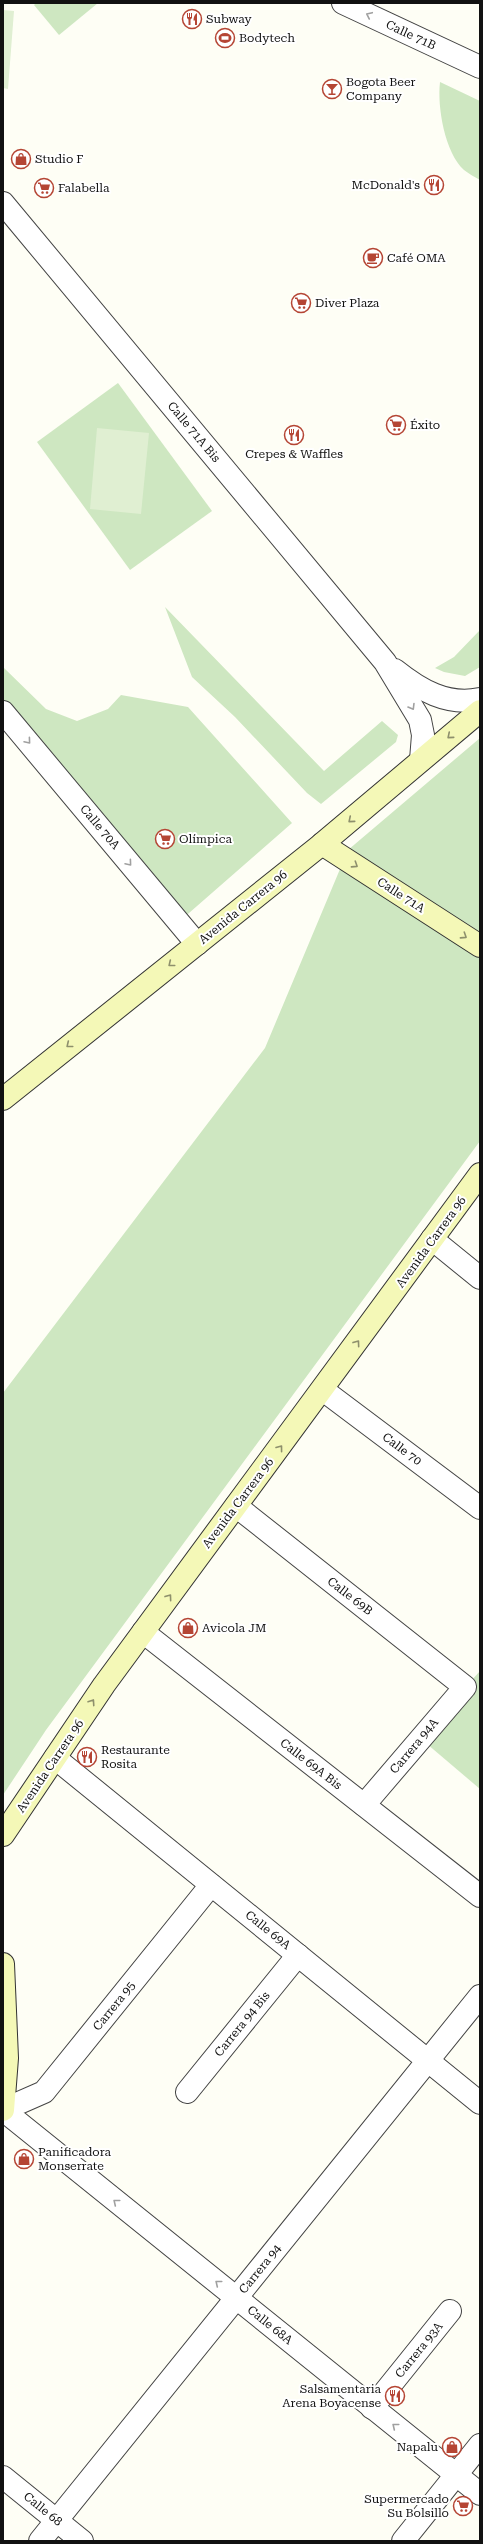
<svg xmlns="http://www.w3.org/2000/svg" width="483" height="2544" font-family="'Roboto Serif',serif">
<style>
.green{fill:#cee7c1}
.pitch{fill:#e0efd2}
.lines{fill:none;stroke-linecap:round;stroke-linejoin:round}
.minor-casing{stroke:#444;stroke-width:24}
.tertiary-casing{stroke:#444;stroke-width:24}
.secondary-casing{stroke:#333;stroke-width:24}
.minor{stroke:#fff;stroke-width:22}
.tertiary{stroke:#fff;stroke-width:22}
.secondary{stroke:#f4f8b7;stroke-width:22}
.oneway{stroke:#a0a0a0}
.oneway2{stroke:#8e906c}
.labels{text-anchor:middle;stroke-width:4;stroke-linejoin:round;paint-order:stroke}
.poi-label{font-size:12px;fill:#111;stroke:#fff;text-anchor:start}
.street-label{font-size:12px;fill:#111;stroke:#fff}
</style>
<rect width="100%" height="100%" fill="#fefef5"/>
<!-- green -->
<g class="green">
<path d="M36,3H98L59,35L34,5Z"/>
<path d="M440,82L480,101V180C475,177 469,174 464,170C445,153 437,107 440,82Z"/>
<path d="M118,383L212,511L130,570L37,442Z"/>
<path d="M165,607L324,771L382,721L398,735L396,742L321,804L307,793L235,717L192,677Z"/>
<path d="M480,630V667L465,676L444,672L435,668L454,657Z"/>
<path d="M3,667L46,709L77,721L108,709L121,695L188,707L292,823L181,920L3,701Z"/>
<path d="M480,738V1141L46,1730L3,1795V1393L265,1048L348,850Z"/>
<path d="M480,1671V1789L420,1738Z"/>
</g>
<!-- pitch -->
<g class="pitch">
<path d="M3,10L14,11L8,89L3,88Z"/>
<path d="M97,428L149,433L141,514L90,509Z"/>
</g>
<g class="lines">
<defs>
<g id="minor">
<path d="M343,3L480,67"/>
<path d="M3,203L385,662L420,720L423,735L421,760"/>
<path d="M395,670C420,690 447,706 480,699"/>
<path d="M3,712L197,944"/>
<path d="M323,1390L480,1508"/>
<path d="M236,1506L465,1687L364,1805"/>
<path d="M143,1632L480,1896"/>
<path d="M55,1758L480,2103"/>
<path d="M211,1885L44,2092L3,2110L480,2494"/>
<path d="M187,2092L298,1955"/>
<path d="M372,2408L450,2311"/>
<path d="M3,2477L82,2541"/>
<path d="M40,2541L480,1996"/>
<path d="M403,2541L480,2445"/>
</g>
<path id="tertiary" d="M432,1239L480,1278"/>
<g id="secondary">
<path d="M322,844L480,946"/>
<path d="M3,1099L322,844L480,711"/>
<path d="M3,1835L104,1685L480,1174"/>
<path d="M3,1964L7,2058L3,2110"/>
</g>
</defs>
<!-- minor casing -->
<use href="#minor" class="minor-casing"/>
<!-- tertiary casing -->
<use href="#tertiary" class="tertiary-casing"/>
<!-- secondary casing -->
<use href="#secondary" class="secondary-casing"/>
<!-- minor -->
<use href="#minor" class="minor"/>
<!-- tertiary -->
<use href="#tertiary" class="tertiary"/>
<!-- secondary -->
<use href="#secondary" class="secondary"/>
</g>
<!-- one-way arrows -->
<defs><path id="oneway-chevron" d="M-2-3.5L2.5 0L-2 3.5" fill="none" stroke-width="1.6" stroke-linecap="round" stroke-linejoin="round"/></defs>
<g class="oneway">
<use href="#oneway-chevron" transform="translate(369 15) rotate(-155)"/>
<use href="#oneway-chevron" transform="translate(412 707) rotate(59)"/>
<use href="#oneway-chevron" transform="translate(28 741) rotate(50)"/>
<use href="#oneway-chevron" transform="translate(129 863) rotate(50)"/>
<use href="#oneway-chevron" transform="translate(116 2202) rotate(-141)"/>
<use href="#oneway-chevron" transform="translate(218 2283) rotate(-141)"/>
<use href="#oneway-chevron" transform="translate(395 2426) rotate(-141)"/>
</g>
<g class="oneway2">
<use href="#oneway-chevron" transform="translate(450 736) rotate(140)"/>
<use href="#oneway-chevron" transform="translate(351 820) rotate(140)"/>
<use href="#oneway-chevron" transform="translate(355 865) rotate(33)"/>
<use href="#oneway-chevron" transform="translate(464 936) rotate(33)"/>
<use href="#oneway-chevron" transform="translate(171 964) rotate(141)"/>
<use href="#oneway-chevron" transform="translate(69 1045) rotate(141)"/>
<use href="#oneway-chevron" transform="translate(357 1343) rotate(-54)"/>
<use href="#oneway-chevron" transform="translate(280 1448) rotate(-53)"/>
<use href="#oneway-chevron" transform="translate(169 1597) rotate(-54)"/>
<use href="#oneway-chevron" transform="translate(92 1702) rotate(-56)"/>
</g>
<!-- icons -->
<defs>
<symbol id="restaurant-ring" viewBox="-11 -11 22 22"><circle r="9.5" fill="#fff" stroke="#b54534" stroke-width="1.5"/><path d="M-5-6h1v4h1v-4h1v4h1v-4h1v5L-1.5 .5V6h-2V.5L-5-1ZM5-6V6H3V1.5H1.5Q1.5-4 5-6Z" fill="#b54534"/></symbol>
<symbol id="stadium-ring" viewBox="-11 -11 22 22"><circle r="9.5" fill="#fff" stroke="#b54534" stroke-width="1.5"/><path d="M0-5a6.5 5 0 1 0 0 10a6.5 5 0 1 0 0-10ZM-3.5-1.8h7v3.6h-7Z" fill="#b54534"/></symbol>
<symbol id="bar-ring" viewBox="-11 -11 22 22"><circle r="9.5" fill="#fff" stroke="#b54534" stroke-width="1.5"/><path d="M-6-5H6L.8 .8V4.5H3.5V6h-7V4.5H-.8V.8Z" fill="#b54534"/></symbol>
<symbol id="shop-ring" viewBox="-11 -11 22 22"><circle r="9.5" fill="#fff" stroke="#b54534" stroke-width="1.5"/><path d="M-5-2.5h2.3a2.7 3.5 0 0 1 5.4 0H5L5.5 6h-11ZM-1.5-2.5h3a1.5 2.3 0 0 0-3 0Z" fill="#b54534"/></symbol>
<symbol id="supermarket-ring" viewBox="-11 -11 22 22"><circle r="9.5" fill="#fff" stroke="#b54534" stroke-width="1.5"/><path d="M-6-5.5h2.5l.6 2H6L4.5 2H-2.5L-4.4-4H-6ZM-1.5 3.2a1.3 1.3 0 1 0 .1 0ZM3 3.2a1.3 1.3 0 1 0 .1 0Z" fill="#b54534"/></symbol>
<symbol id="cafe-ring" viewBox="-11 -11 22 22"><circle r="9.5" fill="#fff" stroke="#b54534" stroke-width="1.5"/><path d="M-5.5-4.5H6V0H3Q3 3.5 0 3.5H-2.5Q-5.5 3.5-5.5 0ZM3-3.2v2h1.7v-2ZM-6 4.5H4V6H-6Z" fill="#b54534"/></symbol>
</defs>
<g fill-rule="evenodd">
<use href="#restaurant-ring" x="181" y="8" width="22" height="22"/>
<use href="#stadium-ring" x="214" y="27" width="22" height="22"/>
<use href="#bar-ring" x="321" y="78" width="22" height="22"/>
<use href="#shop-ring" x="10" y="148" width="22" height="22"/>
<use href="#restaurant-ring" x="423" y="174" width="22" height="22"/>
<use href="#supermarket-ring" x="33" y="177" width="22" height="22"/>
<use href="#cafe-ring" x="362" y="247" width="22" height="22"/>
<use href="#supermarket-ring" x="290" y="292" width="22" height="22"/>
<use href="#supermarket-ring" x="385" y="414" width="22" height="22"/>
<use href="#restaurant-ring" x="283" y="424" width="22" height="22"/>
<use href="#supermarket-ring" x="154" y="828" width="22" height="22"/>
<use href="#shop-ring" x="177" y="1617" width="22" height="22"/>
<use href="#restaurant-ring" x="76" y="1746" width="22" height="22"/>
<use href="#shop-ring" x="13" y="2148" width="22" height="22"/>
<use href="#restaurant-ring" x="384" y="2385" width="22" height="22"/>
<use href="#shop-ring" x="441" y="2436" width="22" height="22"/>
<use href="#supermarket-ring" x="452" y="2495" width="22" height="22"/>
</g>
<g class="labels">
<!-- poi labels -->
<g class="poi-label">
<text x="206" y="23">Subway</text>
<text x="239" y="42">Bodytech</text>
<text x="346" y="86">Bogota Beer<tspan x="346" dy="14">Company</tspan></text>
<text x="35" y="163">Studio F</text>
<text x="420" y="189" text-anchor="end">McDonald's</text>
<text x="58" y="192">Falabella</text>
<text x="387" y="262">Café OMA</text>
<text x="315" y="307">Diver Plaza</text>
<text x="410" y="429">Éxito</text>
<text x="294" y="458" text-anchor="middle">Crepes &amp; Waffles</text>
<text x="179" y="843">Olímpica</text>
<text x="202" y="1632">Avicola JM</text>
<text x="101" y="1754">Restaurante<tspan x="101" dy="14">Rosita</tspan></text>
<text x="38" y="2156">Panificadora<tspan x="38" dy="14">Monserrate</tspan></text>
<text x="381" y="2393" text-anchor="end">Salsamentaria<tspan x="381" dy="14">Arena Boyacense</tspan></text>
<text x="438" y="2451" text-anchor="end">Napalu</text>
<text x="449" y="2503" text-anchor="end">Supermercado<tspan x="449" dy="14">Su Bolsillo</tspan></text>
</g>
<!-- street labels -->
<g class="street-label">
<text transform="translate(411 35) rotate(25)" y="4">Calle 71B</text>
<text transform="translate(194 432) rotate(50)" y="4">Calle 71A Bis</text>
<text transform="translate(100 827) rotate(50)" y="4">Calle 70A</text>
<text transform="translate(401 895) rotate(33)" y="4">Calle 71A</text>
<text transform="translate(243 907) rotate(-39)" y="4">Avenida Carrera 96</text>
<text transform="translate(431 1242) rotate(-54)" y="4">Avenida Carrera 96</text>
<text transform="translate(402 1449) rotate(37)" y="4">Calle 70</text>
<text transform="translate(238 1503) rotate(-53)" y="4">Avenida Carrera 96</text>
<text transform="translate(350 1596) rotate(38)" y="4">Calle 69B</text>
<text transform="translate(414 1746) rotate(-50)" y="4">Carrera 94A</text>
<text transform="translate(311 1764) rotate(38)" y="4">Calle 69A Bis</text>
<text transform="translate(50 1766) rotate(-56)" y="4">Avenida Carrera 96</text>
<text transform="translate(268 1930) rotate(39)" y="4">Calle 69A</text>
<text transform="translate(114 2006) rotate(-51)" y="4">Carrera 95</text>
<text transform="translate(242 2024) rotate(-51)" y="4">Carrera 94 Bis</text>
<text transform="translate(260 2269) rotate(-51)" y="4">Carrera 94</text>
<text transform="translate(270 2325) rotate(39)" y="4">Calle 68A</text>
<text transform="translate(419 2350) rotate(-51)" y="4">Carrera 93A</text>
<text transform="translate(43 2509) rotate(39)" y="4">Calle 68</text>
</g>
</g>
<!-- border -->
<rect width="483" height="2544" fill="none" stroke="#111111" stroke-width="8"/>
</svg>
